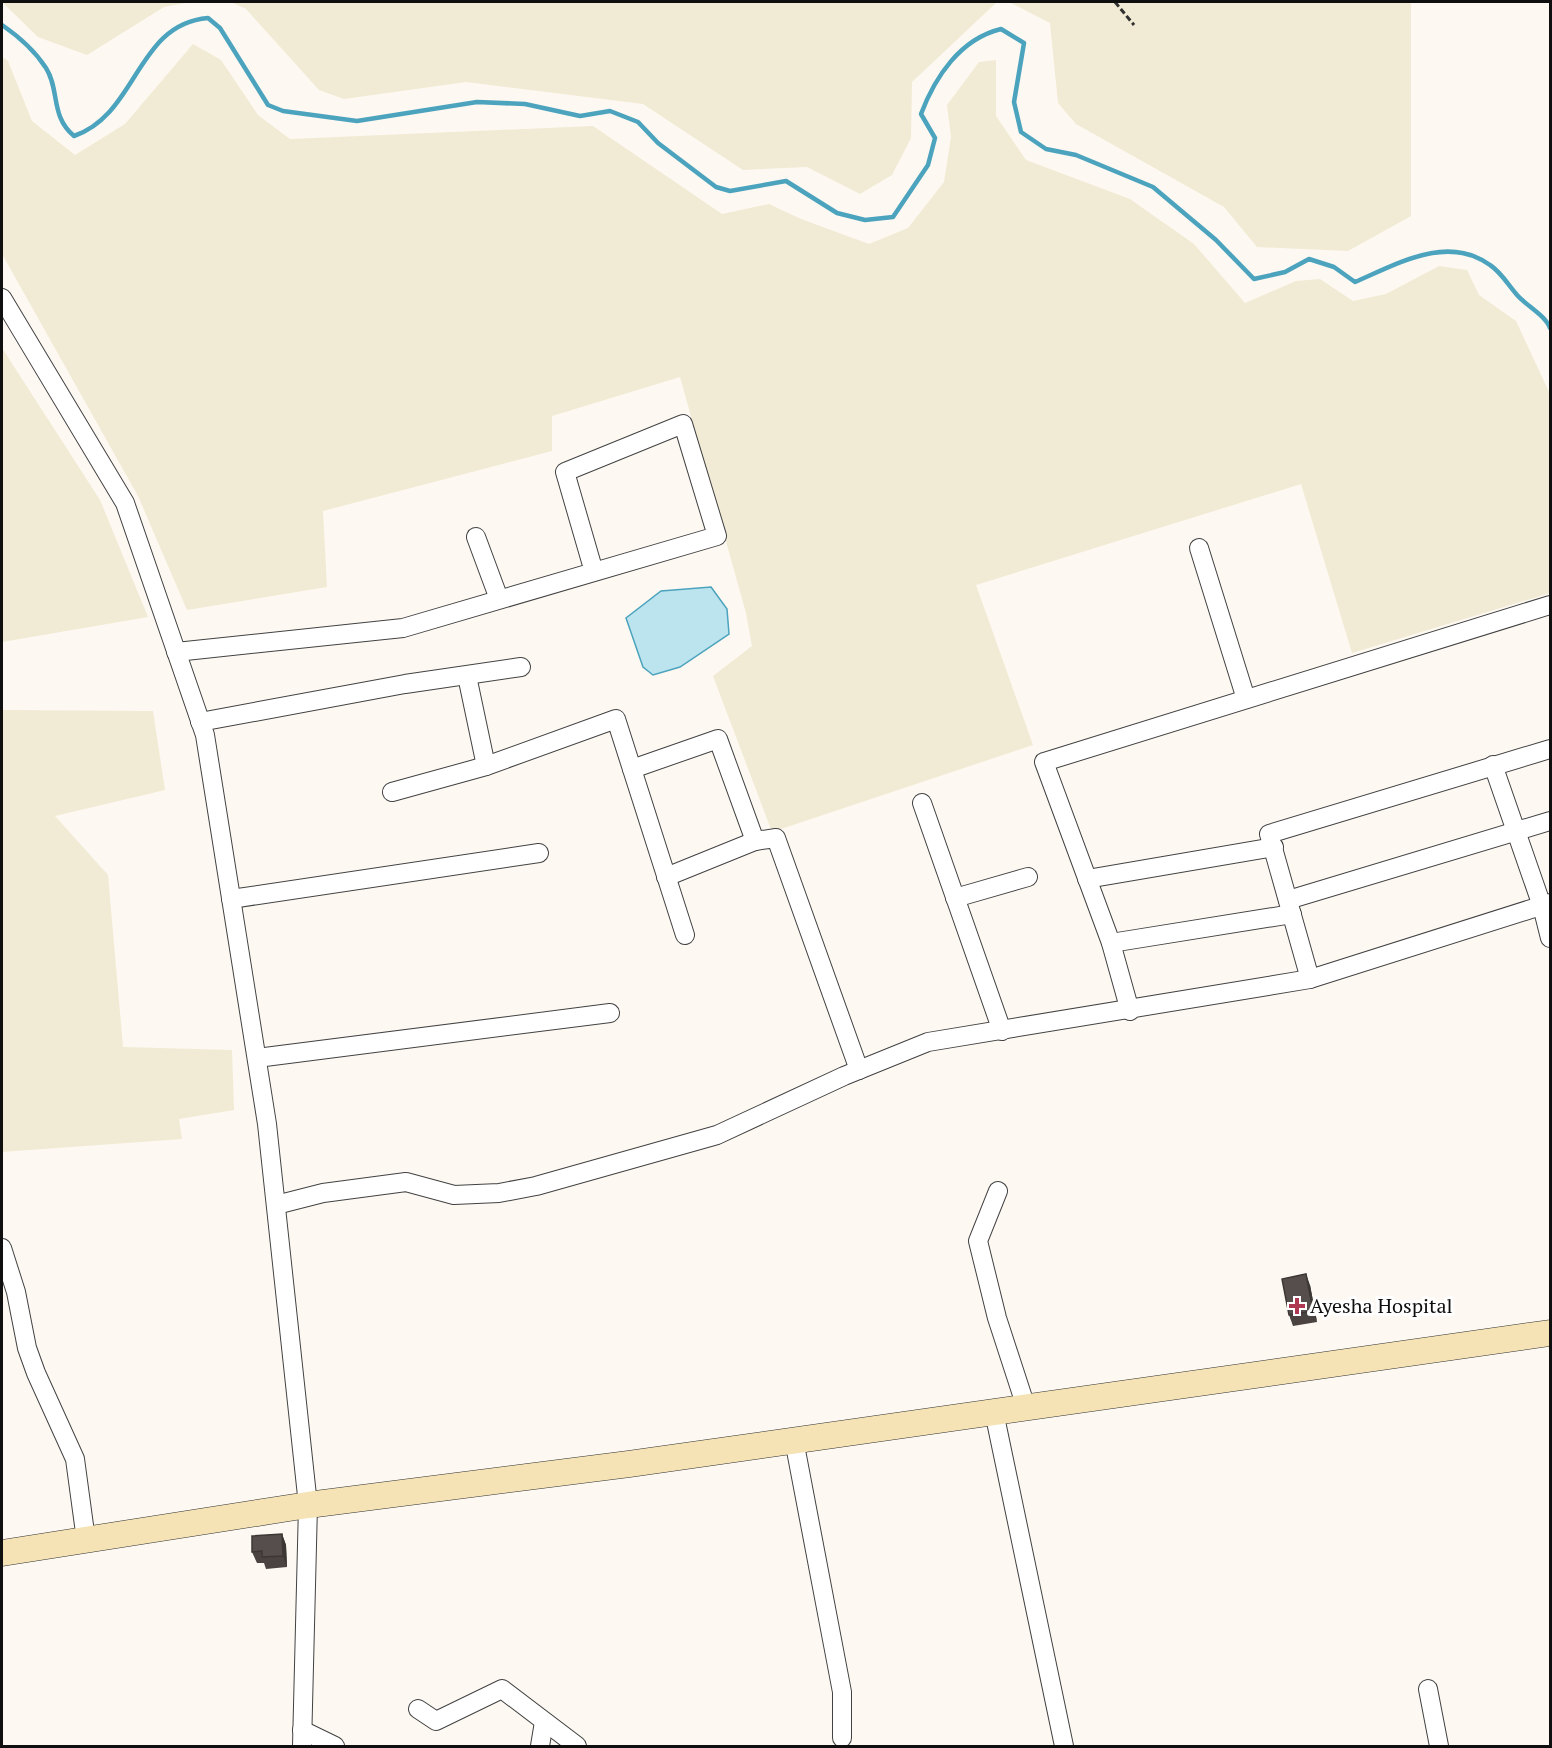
<svg xmlns="http://www.w3.org/2000/svg" width="1552" height="1748" font-family="'PT Serif',serif">
<style>
.farmland{fill:#f1ead4}
.water{fill:#bce4ef;stroke:#4ca3bd;stroke-width:1.5}
.lines{fill:none;stroke-linecap:round;stroke-linejoin:round}
.stream{stroke:#4ca3bd;stroke-width:4.5}
.minor-casing{stroke:#424242;stroke-width:20}
.secondary-casing{stroke:#313131;stroke-width:27}
.path{stroke:#313131;stroke-width:3;stroke-dasharray:6 3;stroke-linecap:butt}
.minor{stroke:#fff;stroke-width:18}
.secondary{stroke:#f5e3b5;stroke-width:26}
.wall{fill:#4a4341}
.shaded-wall{fill:#3c3735}
.building{fill:#564e4c;stroke:#3c3735;stroke-width:1.5}
.poi-dot{fill:#ae3751;stroke:#fff;stroke-width:2}
.labels{text-anchor:middle;stroke-width:6;stroke-linejoin:round;paint-order:stroke}
.poi-label{font-size:20px;fill:#0f0f0f;stroke:#fff;text-anchor:start}
</style>
<rect width="100%" height="100%" fill="#fdf9f2"/>
<!-- farmland -->
<g class="farmland">
<path d="M2,2H191L164,7L87,55L38,37Z"/>
<path d="M231,2H997L912,82L911,138L892,175L860,194L807,167L743,170L643,104L466,82L344,99L319,90L246,9Z"/>
<path d="M1009,2H1411V216L1348,251L1257,247L1224,207L1076,124L1058,103L1050,23Z"/>
<path d="M193,44L221,60L258,115L290,139L593,126L722,214L769,204L801,219L869,244L908,228L944,182L951,137L947,105L979,62L996,60V116L1026,160L1130,199L1194,244L1245,303L1296,281L1320,279L1353,301L1386,294L1439,266L1467,270L1479,295L1516,321L1550,394V593L1352,653L1301,484L976,585L1033,745L772,832L713,676L752,646L746,613L680,377L552,416V451L323,511L327,587L187,610L138,496L2,254V57L8,61L32,121L75,155L125,124Z"/>
<path d="M2,348L100,500L148,617L2,642Z"/>
<path d="M2,710L153,711L165,790L55,816L108,875L123,1047L232,1050L234,1110L179,1119L182,1139L2,1152Z"/>
</g>
<!-- water -->
<path class="water" d="M711,587L727,609L729,634L680,667L653,675L643,667L626,618L661,591Z"/>
<g class="lines">
<!-- stream -->
<path class="stream" d="M2,25C18,36 35,51 46,68C60,90 50,116 74,136C138,114 136,24 208,18L220,28L268,105L283,111L357,121L477,102L525,104L580,116L610,111L638,122L658,143L716,187L730,191L786,181L837,213L865,220L893,217L928,165L935,138L921,114C935,77 960,39 1001,29L1024,43L1014,102L1021,132L1046,149L1076,155L1153,187L1216,240L1254,279L1285,272L1309,259L1334,267L1355,282C1397,264 1447,234 1490,265C1501,272 1509,286 1518,296C1527,306 1546,316 1550,328"/>
<defs>
<g id="minor">
<path d="M2,298L125,503L205,735L267,1124L308,1505L302,1746"/>
<path d="M476,537L499,599"/>
<path d="M1199,548L1246,699"/>
<path d="M176,652L403,628L717,536L683,424L565,472L594,572"/>
<path d="M467,676L486,766"/>
<path d="M200,722L405,684L521,667"/>
<path d="M1493,765L1542,906L1550,938"/>
<path d="M632,769L718,739L755,841"/>
<path d="M392,792L486,766L616,719L685,935"/>
<path d="M922,803L1002,1031"/>
<path d="M666,877L755,841L776,838L859,1070"/>
<path d="M1087,879L1274,847"/>
<path d="M955,898L1028,877"/>
<path d="M231,899L539,853"/>
<path d="M1288,900L1550,821"/>
<path d="M1111,943L1292,914"/>
<path d="M1310,979L1269,834L1550,749"/>
<path d="M1130,1011L1111,943L1044,762L1550,605"/>
<path d="M257,1058L610,1013"/>
<path d="M998,1191L978,1241L997,1318L1026,1407"/>
<path d="M276,1205L323,1193L406,1182L454,1195L499,1193L536,1186L717,1135L844,1076L928,1042L1310,979L1550,903"/>
<path d="M2,1248L16,1292L27,1348L36,1373L75,1459L86,1540"/>
<path d="M994,1412L1064,1746"/>
<path d="M794,1440L842,1692V1738"/>
<path d="M1428,1689L1439,1746"/>
<path d="M418,1709L436,1721L502,1689L577,1746"/>
<path d="M302,1730L335,1746"/>
<path d="M540,1746L544,1722"/>
</g>
<path id="secondary" d="M2,1553L308,1505L629,1464L1550,1333"/>
</defs>
<!-- minor casing -->
<use href="#minor" class="minor-casing"/>
<!-- secondary casing -->
<use href="#secondary" class="secondary-casing"/>
<!-- path -->
<path class="path" d="M1115,2L1134,25"/>
<!-- minor -->
<use href="#minor" class="minor"/>
<!-- secondary -->
<use href="#secondary" class="secondary"/>
</g>
<!-- wall -->
<g class="wall">
<path d="M1310,1285L1317,1322L1293,1326L1289,1315Z"/>
<path d="M282,1534L286,1545L287,1567L266,1569L264,1563H257L252,1552Z"/>
</g>
<!-- shaded-wall -->
<g class="shaded-wall">
<path d="M1306,1274L1310,1285L1317,1322L1313,1311Z"/>
<path d="M282,1534L286,1545L287,1567L283,1556Z"/>
</g>
<!-- building -->
<g class="building">
<path d="M1306,1274L1313,1311L1289,1315L1282,1279Z"/>
<path d="M282,1534L283,1556L262,1557V1551L252,1552V1536Z"/>
</g>
<!-- markers -->
<path class="poi-dot" d="M1294 1297h6v6h6v6h-6v6h-6v-6h-6v-6h6z"/>
<g class="labels">
<!-- poi labels -->
<g class="poi-label">
<text x="1310" y="1313">Ayesha Hospital</text>
</g>
</g>
<!-- border -->
<rect width="1552" height="1748" fill="none" stroke="#0f0f0f" stroke-width="6"/>
</svg>
